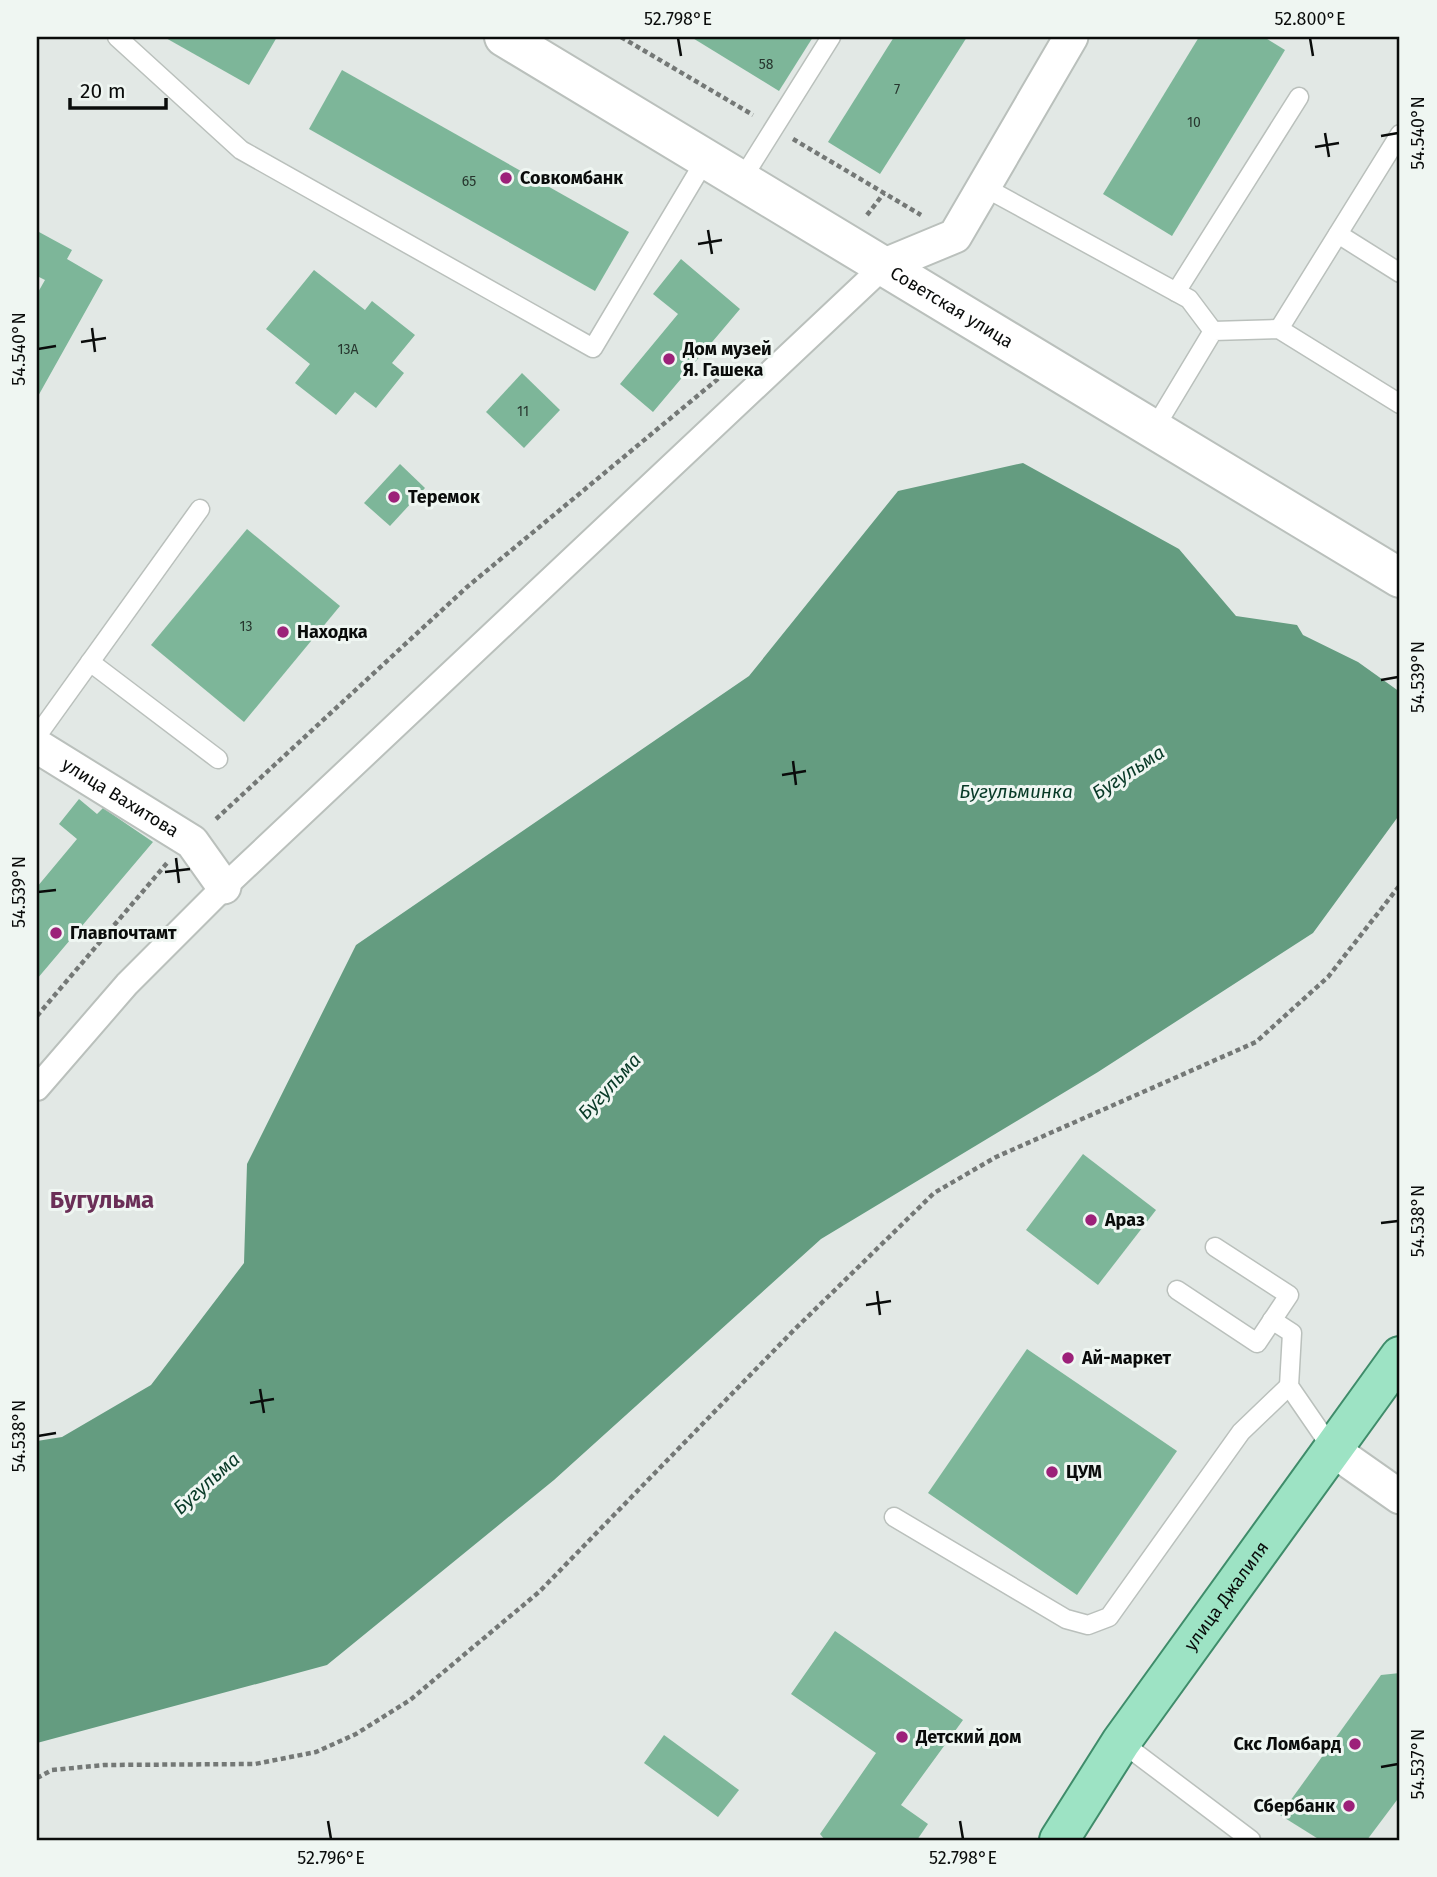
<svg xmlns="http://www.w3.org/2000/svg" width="1437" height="1877" font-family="'Fira Sans',sans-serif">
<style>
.water{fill:#649c80}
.building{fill:#7db699}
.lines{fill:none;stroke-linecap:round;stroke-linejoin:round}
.service-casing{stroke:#bac0bc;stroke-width:21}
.pedestrian-casing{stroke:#bac0bc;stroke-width:28}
.minor-casing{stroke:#bac0bc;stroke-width:37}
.tertiary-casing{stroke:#bac0bc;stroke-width:42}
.primary-casing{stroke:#3f8c6a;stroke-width:42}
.path{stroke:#747876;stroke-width:4.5;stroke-dasharray:5 3.5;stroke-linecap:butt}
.service{stroke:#fff;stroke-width:18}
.pedestrian{stroke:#fff;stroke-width:24}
.minor{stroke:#fff;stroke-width:33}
.tertiary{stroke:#fff;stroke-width:38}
.primary{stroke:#9de3c4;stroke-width:38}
.ticks{fill:none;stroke:#0a0c0b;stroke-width:2.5}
.poi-dot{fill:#9c2179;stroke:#eff6f2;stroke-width:2.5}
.labels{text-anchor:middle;stroke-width:6;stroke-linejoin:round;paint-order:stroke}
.number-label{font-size:14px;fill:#27362e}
.poi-label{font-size:18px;font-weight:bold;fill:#0a0c0b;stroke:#eff6f2;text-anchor:start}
.street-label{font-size:18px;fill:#0a0c0b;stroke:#eff6f2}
.water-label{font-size:19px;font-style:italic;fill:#073926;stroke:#eff6f2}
.district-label{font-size:24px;font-weight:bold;fill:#6b2f57;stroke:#eff6f2}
.neatline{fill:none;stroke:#0a0c0b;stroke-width:2.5}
.ticks-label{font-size:18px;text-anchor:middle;fill:#0a0c0b}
</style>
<rect width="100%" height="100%" fill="#e2e8e5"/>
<!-- water -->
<path class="water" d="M1023,463L1179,549L1236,616L1297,625L1303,635L1358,662L1400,692V814L1313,933L1098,1072L821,1239L554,1480L327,1665L37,1743V1441L62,1437L151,1385L244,1263L247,1164L356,945L749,676L898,491Z"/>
<!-- building -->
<g class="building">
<path d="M164,37H277L249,85Z"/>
<path d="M691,37H813L779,91Z"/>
<path d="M894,37H967L880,174L828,142Z"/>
<path d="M1199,37H1264L1285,50L1172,236L1103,194Z"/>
<path d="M342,70L629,232L595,291L309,129Z"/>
<path d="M39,232L72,250L67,259L103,280L37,398V294L45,280L37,276Z"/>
<path d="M681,259L740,309L653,412L620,384L678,314L653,294Z"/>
<path d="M314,270L365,310L372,301L415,335L392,363L404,373L376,408L355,392L336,415L295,383L310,364L266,329Z"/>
<path d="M522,373L560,410L524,448L486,412Z"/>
<path d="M400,464L425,488L390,526L364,503Z"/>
<path d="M247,529L340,606L244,722L151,645Z"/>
<path d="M79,799L97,814L103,808L153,842L37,979V887L77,839L59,824Z"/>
<path d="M1083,1154L1156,1210L1098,1285L1026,1230Z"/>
<path d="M1027,1349L1177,1451L1077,1595L928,1493Z"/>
<path d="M835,1631L963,1720L901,1805L928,1824L917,1840H825L820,1834L876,1753L791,1694Z"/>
<path d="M1400,1673V1796L1367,1840H1320L1280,1815L1381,1675Z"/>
<path d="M664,1735L739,1790L718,1817L644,1763Z"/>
</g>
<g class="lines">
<defs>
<g id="service">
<path d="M117,37L241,150L593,348L707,157"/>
<path d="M742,179L831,37"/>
<path d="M984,187L1189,299L1213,331"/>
<path d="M1338,234L1400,273"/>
<path d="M1176,292L1299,97"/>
<path d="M1279,329L1400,134"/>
<path d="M1154,429L1213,331L1279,329L1400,404"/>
<path d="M90,662L218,759"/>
<path d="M37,736L200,509"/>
<path d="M1177,1290L1257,1343L1289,1295L1215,1247"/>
<path d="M1272,1320L1292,1333L1289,1386L1333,1450"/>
<path d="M894,1517L1066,1619L1088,1625L1109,1617L1241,1432L1289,1386"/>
<path d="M1121,1742L1251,1840"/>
</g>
<path id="pedestrian" d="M37,1088L127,984L224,887L885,265"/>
<g id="minor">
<path d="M885,265L955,236L1071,37"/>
<path id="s1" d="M37,746L192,842L224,887"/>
<path d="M1333,1450L1400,1497"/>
</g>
<g id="tertiary">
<path id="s2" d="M504,37L1400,578"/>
</g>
<g id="primary">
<path id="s3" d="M1059,1840L1121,1742L1400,1356"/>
</g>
</defs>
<!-- service casing -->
<use href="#service" class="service-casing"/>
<!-- pedestrian casing -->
<use href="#pedestrian" class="pedestrian-casing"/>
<!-- minor casing -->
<use href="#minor" class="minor-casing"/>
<!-- tertiary casing -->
<use href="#tertiary" class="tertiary-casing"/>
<!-- primary casing -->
<use href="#primary" class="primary-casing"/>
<!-- path -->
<g class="path">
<path d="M621,37L753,115"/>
<path d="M793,139L921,215"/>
<path d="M867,215L884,193"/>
<path d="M216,819L467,587L725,373"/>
<path d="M37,1016L167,863"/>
<path d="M37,1778L52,1770L104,1765L255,1764L316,1752L356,1734L410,1700L539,1592L794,1330L934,1193L996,1157L1256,1042L1328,977L1400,885"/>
</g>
<!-- service -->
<use href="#service" class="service"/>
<!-- pedestrian -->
<use href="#pedestrian" class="pedestrian"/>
<!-- minor -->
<use href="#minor" class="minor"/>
<!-- tertiary -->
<use href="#tertiary" class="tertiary"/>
<!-- primary -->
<use href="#primary" class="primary"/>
</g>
<!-- ticks -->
<path class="ticks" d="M678,38L681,56M1310,38L1313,56M1325,133L1329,157M1381,136L1398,133M1315,147L1339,143M708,230L712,254M698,244L722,240M92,328L95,352M81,342L106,338M38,349L56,346M1381,680L1398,677M793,761L796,785M782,775L806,771M176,858L179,883M165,872L190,869M38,892L56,890M1381,1223L1398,1221M877,1291L880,1315M866,1305L891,1301M260,1389L264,1413M250,1403L274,1399M38,1436L56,1433M1381,1767L1398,1764M328,1821L331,1839M960,1821L963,1839"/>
<!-- markers -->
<g class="poi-dot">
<circle cx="506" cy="178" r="7"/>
<circle cx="669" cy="359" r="7"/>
<circle cx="394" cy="497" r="7"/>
<circle cx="283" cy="632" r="7"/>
<circle cx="56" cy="933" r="7"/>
<circle cx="1091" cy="1220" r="7"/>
<circle cx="1068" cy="1358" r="7"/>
<circle cx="1052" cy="1472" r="7"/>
<circle cx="902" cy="1737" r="7"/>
<circle cx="1355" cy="1744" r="7"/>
<circle cx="1349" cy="1806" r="7"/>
</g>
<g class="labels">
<!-- number labels -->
<g class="number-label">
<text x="766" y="69">58</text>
<text x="897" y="94">7</text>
<text x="1194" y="127">10</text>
<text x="469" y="186">65</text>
<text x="348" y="354">13А</text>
<text x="523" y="416">11</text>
<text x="246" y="631">13</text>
</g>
<!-- poi labels -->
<g class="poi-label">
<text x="520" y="184">Совкомбанк</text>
<text x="683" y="355">Дом музей<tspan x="683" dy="21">Я. Гашека</tspan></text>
<text x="408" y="503">Теремок</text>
<text x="297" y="638">Находка</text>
<text x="70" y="939">Главпочтамт</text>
<text x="1105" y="1226">Араз</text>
<text x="1082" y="1364">Ай-маркет</text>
<text x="1066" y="1478">ЦУМ</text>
<text x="916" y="1743">Детский дом</text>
<text x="1341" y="1750" text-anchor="end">Скс Ломбард</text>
<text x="1335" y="1812" text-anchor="end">Сбербанк</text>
</g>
<!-- street labels -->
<g class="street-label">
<text dy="6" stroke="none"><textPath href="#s2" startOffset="523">Советская улица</textPath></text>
<text dy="6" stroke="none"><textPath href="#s1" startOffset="98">улица Вахитова</textPath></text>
<text dy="6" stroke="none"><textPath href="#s3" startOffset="296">улица Джалиля</textPath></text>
</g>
<!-- water labels -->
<g class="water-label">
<text transform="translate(1128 772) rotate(-33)" y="7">Бугульма</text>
<text x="1016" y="798">Бугульминка</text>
<text transform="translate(609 1086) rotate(-47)" y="7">Бугульма</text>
<text transform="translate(206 1483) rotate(-42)" y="7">Бугульма</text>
</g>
<!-- district labels -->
<g class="district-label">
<text x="102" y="1208">Бугульма</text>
</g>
</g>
<!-- border -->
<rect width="1437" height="1877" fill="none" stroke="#eff6f2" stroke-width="77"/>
<!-- scale -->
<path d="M70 98v10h96v-10" fill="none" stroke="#0a0c0b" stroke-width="3.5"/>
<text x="80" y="98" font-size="21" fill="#0a0c0b" stroke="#eff6f2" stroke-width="5" paint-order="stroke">20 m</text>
<rect x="38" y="38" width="1360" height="1801" class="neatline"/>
<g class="ticks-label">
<text x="678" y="25">52.798°E</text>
<text x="1310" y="25">52.800°E</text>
<text transform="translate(1418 133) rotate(-90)" y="6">54.540°N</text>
<text transform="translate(19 349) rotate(-90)" y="6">54.540°N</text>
<text transform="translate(1418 677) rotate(-90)" y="6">54.539°N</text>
<text transform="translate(19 892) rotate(-90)" y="6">54.539°N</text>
<text transform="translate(1418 1221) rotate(-90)" y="6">54.538°N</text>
<text transform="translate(19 1436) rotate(-90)" y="6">54.538°N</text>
<text transform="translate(1418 1764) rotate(-90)" y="6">54.537°N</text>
<text x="331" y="1864">52.796°E</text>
<text x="963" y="1864">52.798°E</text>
</g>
</svg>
